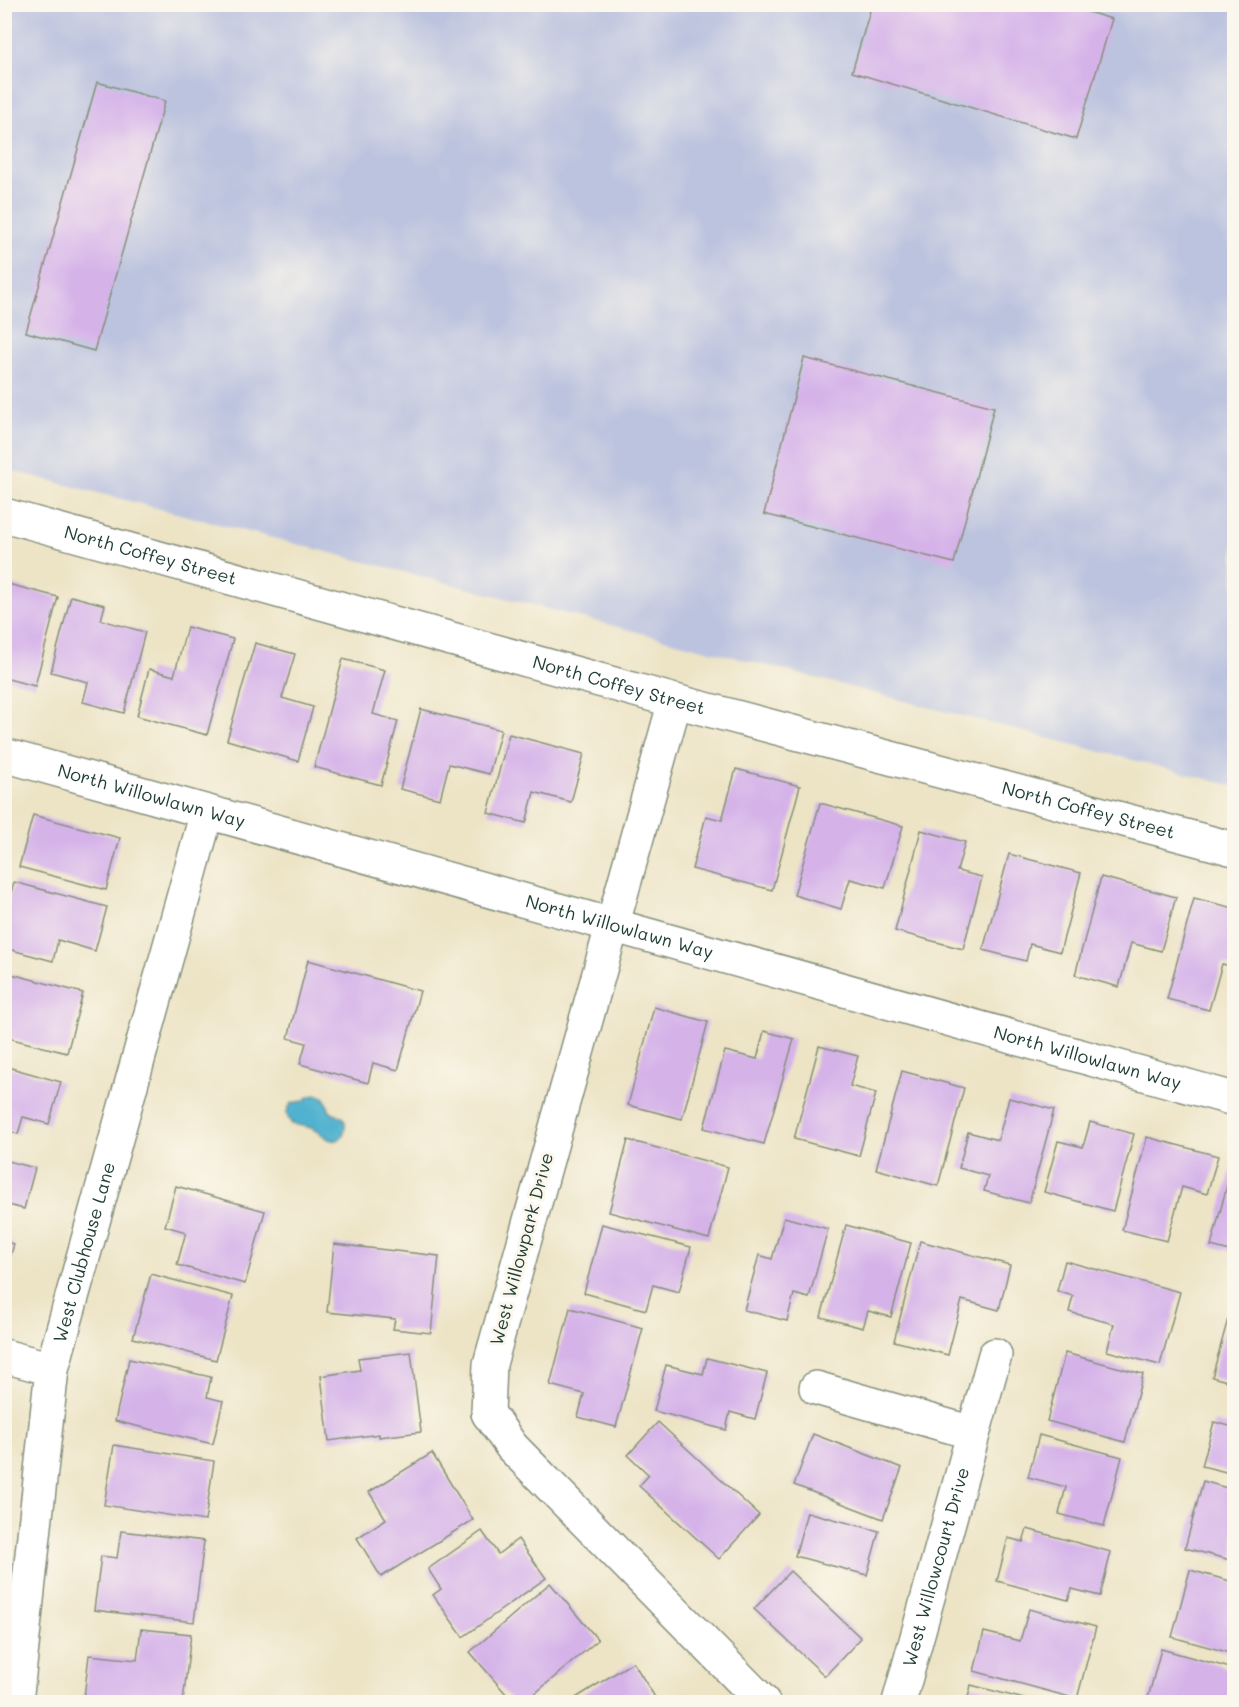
<svg xmlns="http://www.w3.org/2000/svg" width="1239" height="1707" font-family="Mali,sans-serif">
<style>
.industrial{fill:#bcc3de}
.water{fill:#51b2cf;stroke:#387882;stroke-width:1.5}
.building{fill:#d5b3e9}
.lines{fill:none;stroke-linecap:round;stroke-linejoin:round}
.street-casing{stroke:#86907d;stroke-width:36}
.secondary-casing{stroke:#86907d;stroke-width:36}
.street{stroke:#fff;stroke-width:33}
.secondary{stroke:#fff;stroke-width:33}
.labels{text-anchor:middle;stroke-width:6;stroke-linejoin:round;paint-order:stroke}
.street-label{font-size:18px;fill:#1f3d34;stroke:#fbf7ec}
</style>
<rect width="100%" height="100%" fill="#fbf7ec"/>
<filter id="ink" filterUnits="userSpaceOnUse"><feTurbulence type="fractalNoise" baseFrequency=".0167" numOctaves="2"/><feDisplacementMap in="SourceGraphic" scale="12" xChannelSelector="R" yChannelSelector="G"/><feConvolveMatrix kernelMatrix="1 2 1 2 8 2 1 2 1" color-interpolation-filters="sRGB"/></filter>
<filter id="wash" filterUnits="userSpaceOnUse"><feTurbulence type="fractalNoise" baseFrequency=".008" numOctaves="4" result="noise"/><feDisplacementMap in="SourceGraphic" scale="24" xChannelSelector="R" yChannelSelector="G"/><feGaussianBlur stdDeviation="1.35" result="paint"/><feColorMatrix in="noise" values="0 0 0 0 0 0 0 0 0 0 0 0 0 0 0 0 0 1.4 0 .05"/><feComposite in="paint" operator="in"/></filter>
<g filter="url(#wash)">
<rect width="100%" height="100%" fill="#ede4c6"/>
<!-- industrial -->
<path class="industrial" d="M4,5H1234V786L5,469Z"/>
<!-- water -->
<path class="water" d="M318,1095L325,1098L330,1112L344,1118C347,1128 343,1145 329,1139C323,1136 318,1131 311,1128C305,1126 298,1125 292,1124C286,1116 285,1111 292,1103L304,1101L310,1096Z"/>
<g id="blocks">
<!-- building -->
<g class="building">
<path d="M872,4H1061L1112,19L1076,139L852,72Z"/>
<path d="M97,82L165,101L94,351L26,332Z"/>
<path d="M804,358L994,407L954,563L764,514Z"/>
<path d="M4,583L58,597L35,686L4,678Z"/>
<path d="M71,596L105,605L101,620L145,632L124,713L83,702L88,682L51,672Z"/>
<path d="M187,627L233,639L207,735L137,716L149,669L174,676Z"/>
<path d="M255,643L295,654L282,698L313,707L298,761L227,740Z"/>
<path d="M343,659L385,670L373,714L398,721L381,785L314,767Z"/>
<path d="M421,709L501,730L489,774L449,764L440,799L400,789Z"/>
<path d="M509,734L584,754L571,802L534,792L526,823L488,813Z"/>
<path d="M736,769L800,786L772,890L692,869L706,816L722,820Z"/>
<path d="M820,803L903,826L885,888L850,879L841,909L794,895Z"/>
<path d="M33,815L120,838L106,890L19,867Z"/>
<path d="M921,830L965,842L957,871L982,877L963,949L895,931Z"/>
<path d="M1009,854L1081,873L1060,952L1030,944L1026,961L983,950Z"/>
<path d="M1101,877L1176,897L1161,951L1131,943L1119,987L1075,975Z"/>
<path d="M14,882L107,907L95,951L58,940L53,961L4,948V917Z"/>
<path d="M1194,898L1234,908V967L1222,964L1209,1010L1167,999Z"/>
<path d="M308,960L420,991L398,1070L373,1063L368,1083L300,1064L306,1043L288,1038Z"/>
<path d="M4,972L83,993L67,1053L4,1037Z"/>
<path d="M654,1007L708,1022L682,1119L628,1105Z"/>
<path d="M764,1031L794,1039L764,1144L704,1128L725,1051L757,1059Z"/>
<path d="M819,1046L858,1056L850,1086L876,1093L859,1156L794,1139Z"/>
<path d="M4,1066L61,1082L49,1124L23,1117L18,1134L4,1130Z"/>
<path d="M902,1071L964,1088L938,1186L876,1169Z"/>
<path d="M1009,1098L1054,1110L1029,1203L984,1191L988,1176L959,1168L968,1132L998,1140Z"/>
<path d="M1090,1122L1134,1134L1113,1211L1044,1192L1058,1141L1083,1147Z"/>
<path d="M1147,1137L1218,1156L1207,1194L1182,1187L1167,1241L1122,1230Z"/>
<path d="M628,1140L728,1167L709,1239L609,1212Z"/>
<path d="M1234,1159V1252L1211,1246Z"/>
<path d="M4,1160L35,1168L24,1209L4,1204Z"/>
<path d="M176,1186L265,1211L245,1284L177,1265L186,1232L165,1226Z"/>
<path d="M784,1217L828,1229L809,1298L794,1294L787,1321L744,1310L759,1255L772,1259Z"/>
<path d="M602,1224L691,1247L679,1292L653,1285L646,1310L584,1293Z"/>
<path d="M846,1225L911,1243L891,1317L868,1311L863,1328L821,1317Z"/>
<path d="M920,1241L1010,1265L999,1310L962,1300L948,1355L894,1341Z"/>
<path d="M4,1242L14,1244L5,1277H4Z"/>
<path d="M334,1244L439,1256L431,1333L393,1329L395,1319L327,1312Z"/>
<path d="M1065,1261L1180,1292L1160,1365L1107,1351L1114,1324L1069,1312L1073,1296L1057,1291Z"/>
<path d="M151,1274L233,1296L216,1360L133,1338Z"/>
<path d="M570,1308L643,1328L616,1427L578,1417L584,1394L550,1385Z"/>
<path d="M1228,1319L1234,1321V1383L1212,1377Z"/>
<path d="M411,1352L421,1432L379,1437V1434L329,1441L321,1376L360,1370L358,1358Z"/>
<path d="M1065,1353L1143,1374L1125,1442L1047,1421Z"/>
<path d="M707,1358L767,1373L755,1419L730,1412L726,1430L654,1411L666,1365L703,1374Z"/>
<path d="M129,1359L211,1377L207,1397L223,1401L213,1444L115,1421Z"/>
<path d="M658,1422L759,1515L719,1559L639,1486L649,1475L628,1455Z"/>
<path d="M1214,1422L1234,1427V1474L1202,1466Z"/>
<path d="M813,1434L902,1468L883,1519L794,1485Z"/>
<path d="M1039,1435L1122,1457L1104,1526L1059,1514L1066,1487L1028,1477Z"/>
<path d="M114,1445L214,1461L205,1521L104,1505Z"/>
<path d="M432,1453L473,1520L381,1577L357,1538L386,1519L369,1492Z"/>
<path d="M1203,1481L1234,1490V1561L1185,1548Z"/>
<path d="M807,1512L879,1531L867,1575L795,1556Z"/>
<path d="M1027,1529L1111,1552L1100,1596L1072,1589L1068,1600L997,1581L1008,1538L1023,1542Z"/>
<path d="M121,1531L204,1541L194,1622L94,1610L101,1556L117,1558Z"/>
<path d="M482,1531L498,1554L518,1539L546,1578L463,1637L433,1595L441,1589L428,1569Z"/>
<path d="M1190,1570L1234,1582V1654L1172,1637Z"/>
<path d="M790,1571L861,1638L825,1676L754,1609Z"/>
<path d="M550,1583L598,1640L525,1702H513L470,1652Z"/>
<path d="M1029,1609L1096,1627L1077,1699L974,1671L984,1632L1020,1641Z"/>
<path d="M141,1629L191,1634L183,1702H132L84,1697L89,1655L137,1660Z"/>
<path d="M1161,1649L1234,1669V1686L1230,1702H1147Z"/>
<path d="M633,1662L658,1702H572L571,1701Z"/>
<path d="M971,1685L1035,1702H967Z"/>
</g>
</g>
</g>
<g filter="url(#ink)">
<use href="#blocks" fill-opacity="0" stroke="#86907d" stroke-width="1.5"/>
<g class="lines">
<defs>
<g id="street">
<path d="M675,701L490,1364L488,1413L512,1447L763,1702"/>
<path id="s1" d="M4,755L1234,1099"/>
<path d="M4,1356L52,1369"/>
<path d="M816,1388L973,1433"/>
<path id="s2" d="M16,1702L52,1369L207,812"/>
<path id="s3" d="M899,1702L995,1355"/>
</g>
<g id="secondary">
<path id="s4" d="M4,515L675,701L1234,849"/>
</g>
</defs>
<!-- street casing -->
<use href="#street" class="street-casing"/>
<!-- secondary casing -->
<use href="#secondary" class="secondary-casing"/>
<!-- street -->
<use href="#street" class="street"/>
<!-- secondary -->
<use href="#secondary" class="secondary"/>
</g>
</g>
<g class="labels">
<!-- street labels -->
<g class="street-label">
<text dy="6" stroke="none"><textPath href="#s4" startOffset="152">North Coffey Street</textPath></text>
<text dy="6" stroke="none"><textPath href="#s4" startOffset="638">North Coffey Street</textPath></text>
<text dy="6" stroke="none"><textPath href="#s1" startOffset="153">North Willowlawn Way</textPath></text>
<text dy="6" stroke="none"><textPath href="#s4" startOffset="1124">North Coffey Street</textPath></text>
<text dy="6" stroke="none"><textPath href="#s1" startOffset="639">North Willowlawn Way</textPath></text>
<text dy="6" stroke="none"><textPath href="#s1" startOffset="1125">North Willowlawn Way</textPath></text>
<text transform="translate(522 1249) rotate(-75)" y="6">West Willowpark Drive</text>
<text dy="6" stroke="none"><textPath href="#s2" startOffset="456">West Clubhouse Lane</textPath></text>
<text dy="6" stroke="none"><textPath href="#s3" startOffset="140">West Willowcourt Drive</textPath></text>
</g>
</g>
<!-- margin -->
<rect width="1239" height="1707" fill="none" stroke="#fbf7ec" stroke-width="24"/>
</svg>
